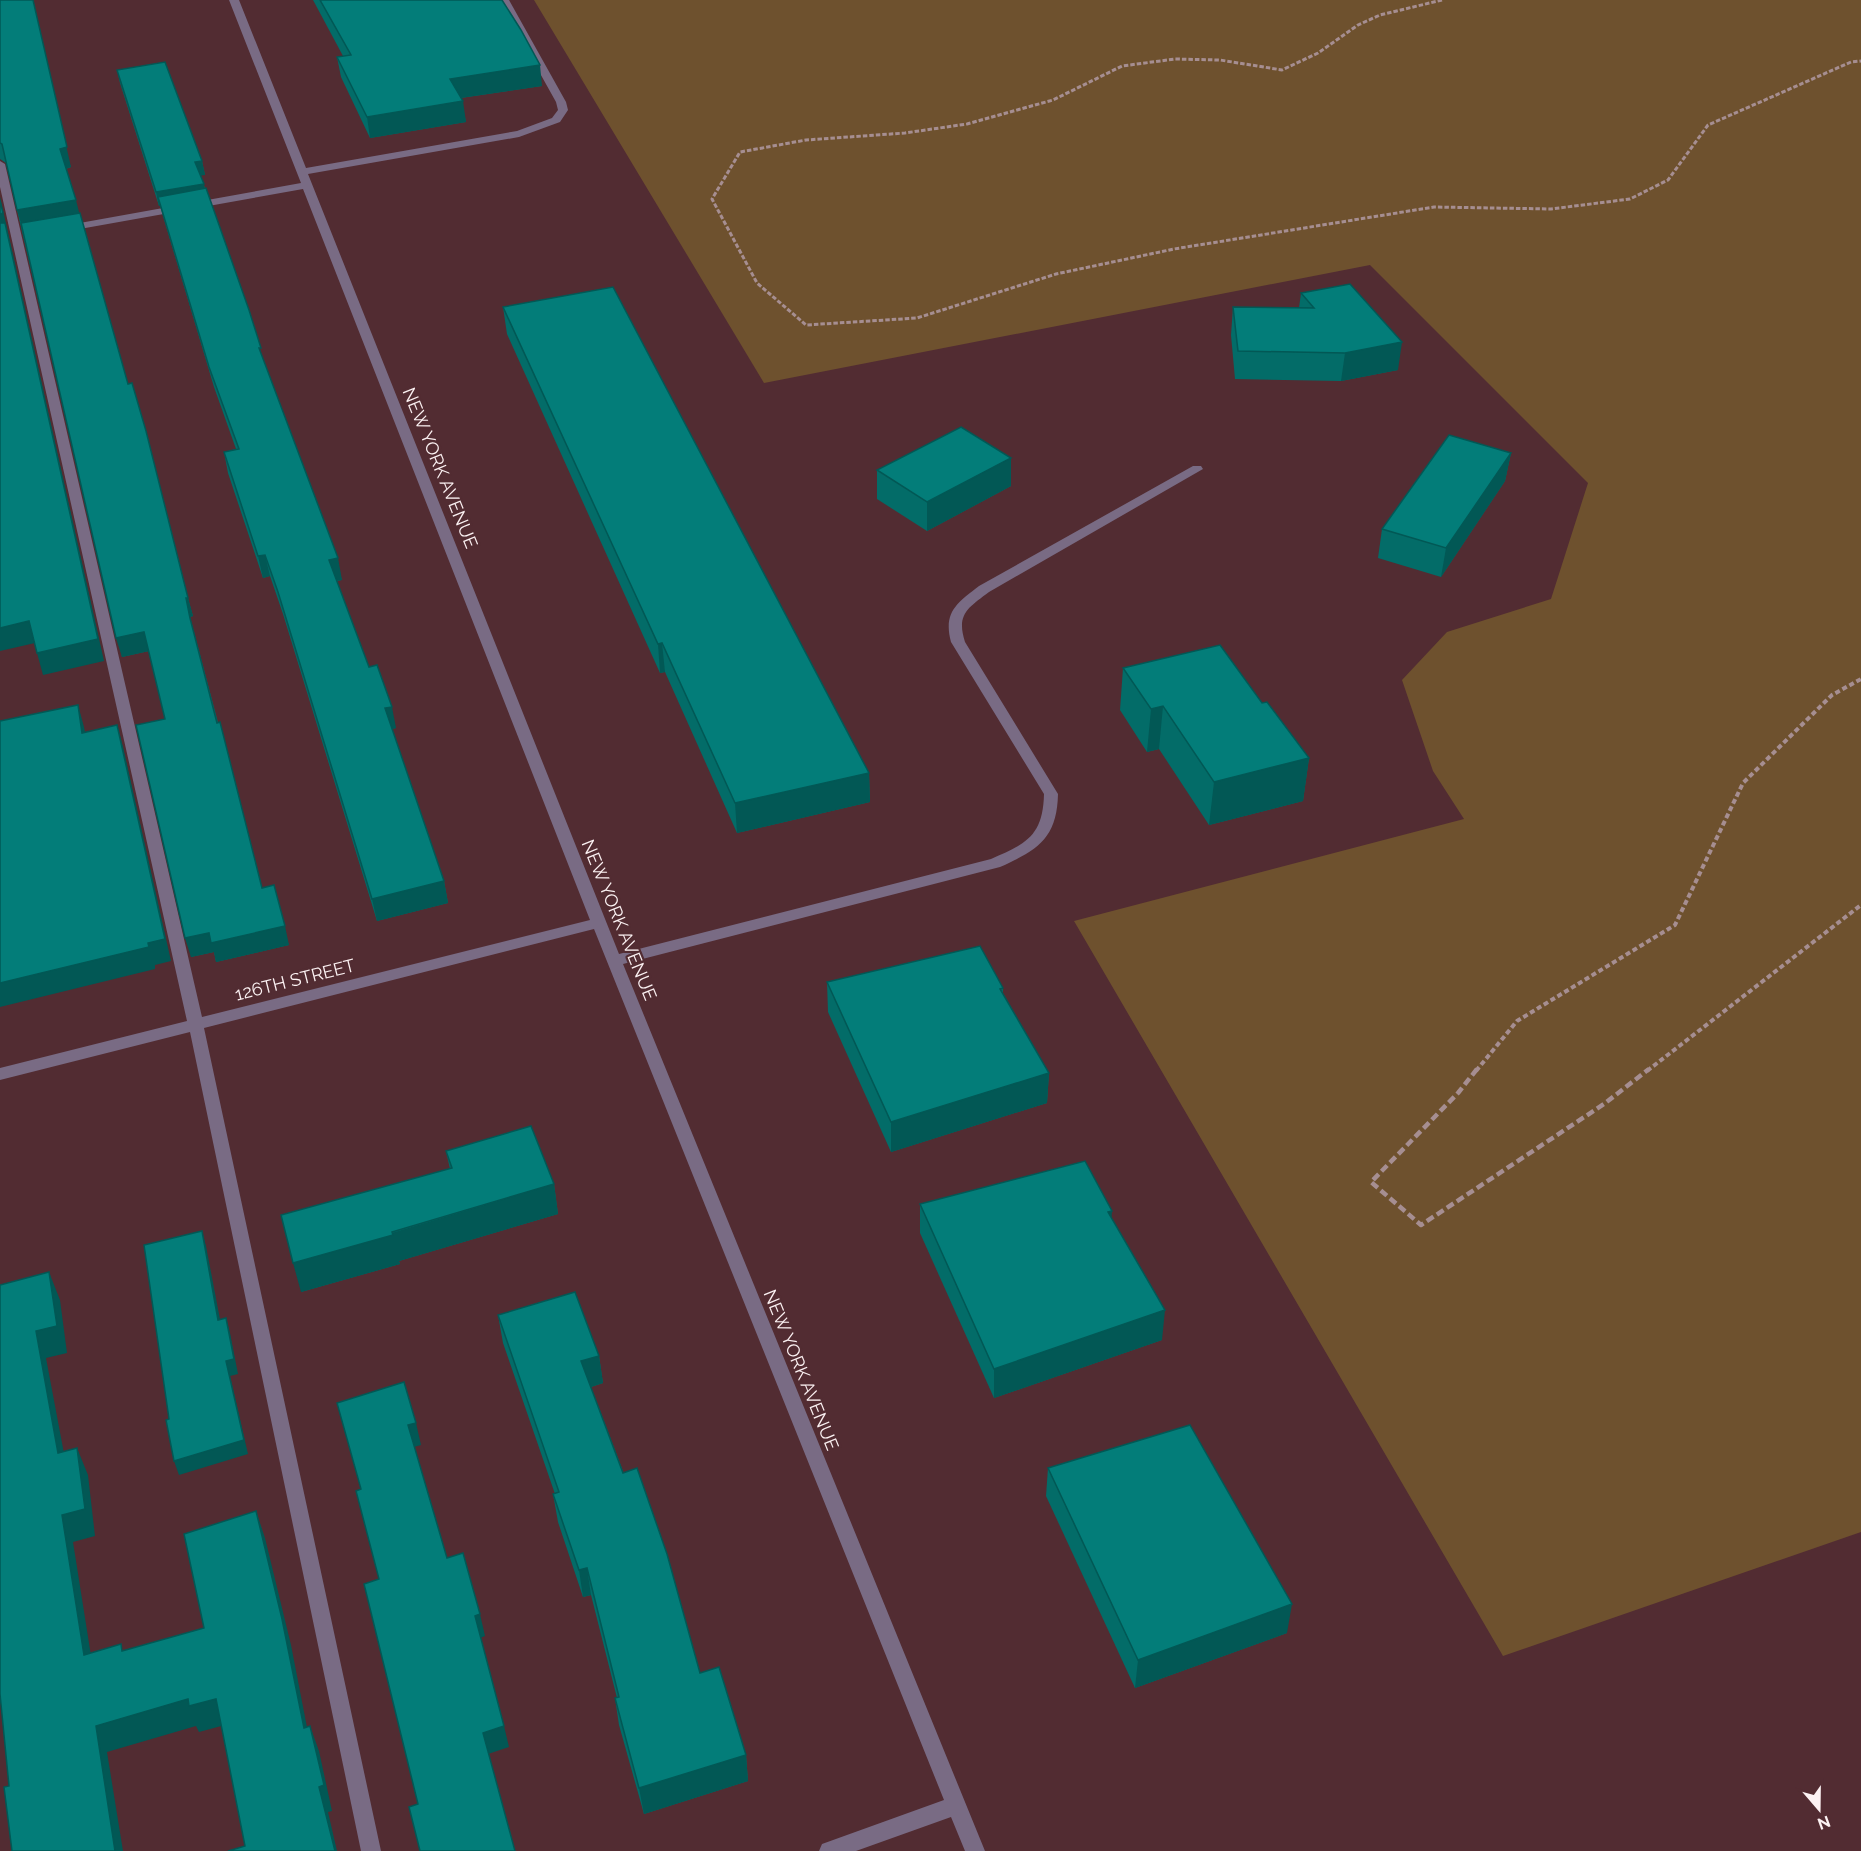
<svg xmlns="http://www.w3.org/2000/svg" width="1861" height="1851" font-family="Raleway,sans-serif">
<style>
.green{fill:#6e512e}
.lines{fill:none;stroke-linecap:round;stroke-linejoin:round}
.path-far2{stroke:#a68e91;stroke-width:3;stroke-dasharray:4.5 2;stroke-linecap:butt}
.path-far1{stroke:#a68e91;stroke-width:4;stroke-dasharray:5 3;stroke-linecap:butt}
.path{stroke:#a68e91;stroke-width:4.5;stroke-dasharray:8 4;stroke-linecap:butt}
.minor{fill:#796b84;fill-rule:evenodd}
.wall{fill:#036c68}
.shaded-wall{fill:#025855}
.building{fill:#037d79;stroke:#025855;stroke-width:1.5}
.labels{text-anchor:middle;stroke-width:4.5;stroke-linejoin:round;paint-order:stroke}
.street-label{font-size:18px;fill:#fcf2f3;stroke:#522c32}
</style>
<rect width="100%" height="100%" fill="#522c32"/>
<!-- green -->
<path class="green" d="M534,0H1861V1532L1503,1656L1074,921L1464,819L1433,771L1402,680L1447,632L1551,599L1588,483L1370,265L764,383Z"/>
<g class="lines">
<!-- path-far2 -->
<path class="path-far2" d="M1442,0L1380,15L1358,25L1318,53L1282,70L1220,60L1175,59L1122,66L1053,100L967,124L905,133L806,140L740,152L712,199L757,283L806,325L917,318L1056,274L1174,249L1434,207L1551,209L1630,199L1668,180L1708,125L1851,62L1861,61"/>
<!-- path-far1 -->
<g class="path-far1">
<path d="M1476,1071L1517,1021L1675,925L1743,783L1832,695L1861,679"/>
<path d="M1647,1071L1861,905"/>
</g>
<!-- path -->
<path class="path" d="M1477,1069L1458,1093L1371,1182L1421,1225L1604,1104L1649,1069"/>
<!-- minor -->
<path class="minor" d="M229,0H239L306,168L517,131L552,118L558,110L556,102L499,0H509L566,102L568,110L560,122L519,137L308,174L619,954L991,859C1026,844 1043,836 1044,794L951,642C943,612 957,603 979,586L1193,466H1201L1203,469L989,592C968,608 956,614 965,642L1058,794C1057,838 1038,850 1000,867L623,964L985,1851H965L951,1817L856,1851H819L822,1844L944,1800L594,929L204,1028L381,1851H361L190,1032L0,1080V1068L187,1021L0,187V161L5,164L202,1017L590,920L303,189L63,232L58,229L63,226L301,183Z"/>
</g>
<!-- wall -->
<g class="wall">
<path d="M0,0L71,167L66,169L193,616L190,617L194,632L262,888L289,945L216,962L214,952L191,957L165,719L149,651L122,657L6,163L0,159Z"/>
<path d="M313,0H502L542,86L461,98L466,122L370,138L341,77L337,57L343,56Z"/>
<path d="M117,70L202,161L205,175H200L205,188L264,362L342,580L337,581L369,667L396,728L392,729L444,881L448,903L377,921L283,614L270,576L263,578L228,473L224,452L236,449L214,387L160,206H159L120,83Z"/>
<path d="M1301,293L1398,370L1341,381L1235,379L1231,335L1233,307L1299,308Z"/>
<path d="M503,307L869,773L870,802L737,833L665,672L660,673L507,334Z"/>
<path d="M1511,453L1505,481L1441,577L1378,558L1382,529Z"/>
<path d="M877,470L1011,486L927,531L877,499Z"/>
<path d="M1123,668L1262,703L1309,758L1303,801L1209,825L1159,749L1147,752L1120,710Z"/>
<path d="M827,982L1003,988V993L1049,1073L1047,1103L891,1152L828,1012Z"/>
<path d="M446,1151L554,1184L558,1214L399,1261L400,1264L301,1292L450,1169Z"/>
<path d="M920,1204L1111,1219L1162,1340L994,1398L920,1233Z"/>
<path d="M498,1315L599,1356L603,1383L591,1387L700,1673L746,1755L748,1781L644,1814L619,1725L615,1698H617L591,1595L583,1597L558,1522L553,1494H555L503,1343Z"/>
<path d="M1048,1468L1287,1633L1135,1688L1046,1496Z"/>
</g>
<!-- shaded-wall -->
<g class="shaded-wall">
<path d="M33,0L71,167L65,169L60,149Z"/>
<path d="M540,65L542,86L453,99L450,79Z"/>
<path d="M463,101L466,122L370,138L367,117Z"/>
<path d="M202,161L205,175L198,176L195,162Z"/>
<path d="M204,184L206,198L158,197L160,206H159L156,192Z"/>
<path d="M0,197L104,661L43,675L37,653L0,235Z"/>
<path d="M76,200L81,220L23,230L17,210Z"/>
<path d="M1402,342L1398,370L1341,381L1345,353Z"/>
<path d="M1511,453L1505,481L1441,577L1446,548Z"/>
<path d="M1011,458V486L927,531V502Z"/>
<path d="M265,555L270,576L263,578L258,556Z"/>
<path d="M338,558L342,580L334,581L329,560Z"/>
<path d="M186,598H188L193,616L190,617L194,637Z"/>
<path d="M29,621L35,643L0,651V628Z"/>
<path d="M144,632L149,651L122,657L116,638Z"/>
<path d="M662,643L665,672L660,673L658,644Z"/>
<path d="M78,705L84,727L89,754L82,733Z"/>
<path d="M1163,706L1159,749L1147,752L1151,709Z"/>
<path d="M392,707L396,728L389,730L385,708Z"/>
<path d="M117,725L123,747L171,961L155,965V969L0,1007V983Z"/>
<path d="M1309,758L1303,801L1209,825L1214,782Z"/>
<path d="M869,773L870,802L737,833L735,803Z"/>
<path d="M444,881L448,903L377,921L372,899Z"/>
<path d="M285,926L289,945L216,962L214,952L191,957L185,938L209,933Z"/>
<path d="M1049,1073L1047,1103L891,1152V1122Z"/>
<path d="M554,1184L558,1214L399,1261L400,1264L301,1292L293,1263Z"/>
<path d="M1112,1211L1110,1240L1108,1212Z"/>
<path d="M202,1231L206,1246L223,1335L218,1320Z"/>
<path d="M49,1272L60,1300L67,1353L46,1358L69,1480L58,1453L36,1331Z"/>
<path d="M1165,1310L1162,1340L994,1398V1369Z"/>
<path d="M226,1318L230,1333L238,1374L230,1376L248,1454L179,1475L174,1461L226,1361Z"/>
<path d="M599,1356L603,1383L585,1389L581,1361Z"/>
<path d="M416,1423L421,1445L414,1447L408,1425Z"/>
<path d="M77,1448L88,1475L95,1536L73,1542L95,1681L84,1655L62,1515Z"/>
<path d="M256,1511L265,1538L291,1645L312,1753L304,1728Z"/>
<path d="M587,1568L591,1595L583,1597L579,1570Z"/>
<path d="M1292,1604L1287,1633L1135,1688L1138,1660Z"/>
<path d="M480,1614L485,1636L480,1638L475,1616Z"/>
<path d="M188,1699H216L225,1725L199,1732L196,1726L107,1752L123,1851H115L96,1726Z"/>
<path d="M310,1726L319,1751L332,1811L328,1812L337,1851H335L319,1787Z"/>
<path d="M504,1726L509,1747L488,1754L483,1733Z"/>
<path d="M746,1755L748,1781L644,1814L639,1788Z"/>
</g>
<!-- building -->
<g class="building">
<path d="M0,0H33L67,147L60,149L76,200L17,210L2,144L0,143Z"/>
<path d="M320,0H502L521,30L540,65L450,79L463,101L367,117L337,57L351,55Z"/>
<path d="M165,62L202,161L195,162L204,184L156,192L117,70Z"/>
<path d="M206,188L249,310L261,348H259L338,558L329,560L369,667L377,665L392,707L385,708L444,881L372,899L278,592L265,555L258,556L224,452L239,449L209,367L158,197Z"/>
<path d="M0,201L3,213L0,214Z"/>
<path d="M80,213L128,384L132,383L146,431L188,598H186L190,618L217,723L220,722L262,888L274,885L285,926L211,943L209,933L185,938L136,725L165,719L144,632L116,638L21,223Z"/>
<path d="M0,223H5L98,639L37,653L29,621L0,628Z"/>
<path d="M1350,284L1402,342L1345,353L1238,351L1233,307L1314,308L1301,293Z"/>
<path d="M613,287L869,773L735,803L662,643L658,644L503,307Z"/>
<path d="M961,427L1011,458L927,502L877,470Z"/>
<path d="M1449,435L1511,453L1446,548L1382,529Z"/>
<path d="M1220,645L1262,703L1267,702L1309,758L1214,782L1163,706L1151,709L1123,668Z"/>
<path d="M78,705L82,733L117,725L165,939L148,943L149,947L0,983V721Z"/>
<path d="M980,946L1003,988L1000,989L1049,1073L891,1122L827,982Z"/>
<path d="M531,1126L554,1184L392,1232L393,1235L293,1263L281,1215L452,1168L446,1151Z"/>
<path d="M1085,1161L1112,1211L1108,1212L1165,1310L994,1369L920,1204Z"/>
<path d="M202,1231L218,1320L226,1318L234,1359L226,1361L244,1440L174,1461L166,1420L169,1419L144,1245Z"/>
<path d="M49,1272L57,1326L36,1331L58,1453L77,1448L85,1509L62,1515L84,1655L121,1644L122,1651L204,1628L184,1534L256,1511L282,1619L304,1728L310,1726L324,1785L319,1787L335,1851H228L245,1846L216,1699L189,1706L188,1699L96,1726L115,1851H12L4,1787L9,1786L0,1694V1285Z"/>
<path d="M575,1292L599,1356L581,1361L623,1473L637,1468L667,1554L700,1673L719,1667L746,1755L639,1788L615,1698L619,1697L587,1568L579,1570L553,1494L559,1492L498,1315Z"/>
<path d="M404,1382L416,1423L408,1425L447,1558L463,1553L480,1614L475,1616L504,1726L483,1733L515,1851H420L409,1807L418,1804L364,1584L379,1579L356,1491L361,1489L337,1403Z"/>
<path d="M1190,1425L1292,1604L1138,1660L1048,1468Z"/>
</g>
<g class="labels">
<!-- street labels -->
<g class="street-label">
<text transform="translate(440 468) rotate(68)" y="6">NEW YORK AVENUE</text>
<text transform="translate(619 920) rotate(68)" y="6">NEW YORK AVENUE</text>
<text transform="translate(295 980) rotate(-14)" y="6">126TH STREET</text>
<text transform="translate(801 1370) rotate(68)" y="6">NEW YORK AVENUE</text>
</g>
</g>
<!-- north arrow -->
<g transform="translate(1819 1809) rotate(160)" stroke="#522c32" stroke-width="4.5" paint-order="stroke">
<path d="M0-4.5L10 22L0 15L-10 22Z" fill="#fcf2f3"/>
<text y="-9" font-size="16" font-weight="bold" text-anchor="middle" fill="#fcf2f3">N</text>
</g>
</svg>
